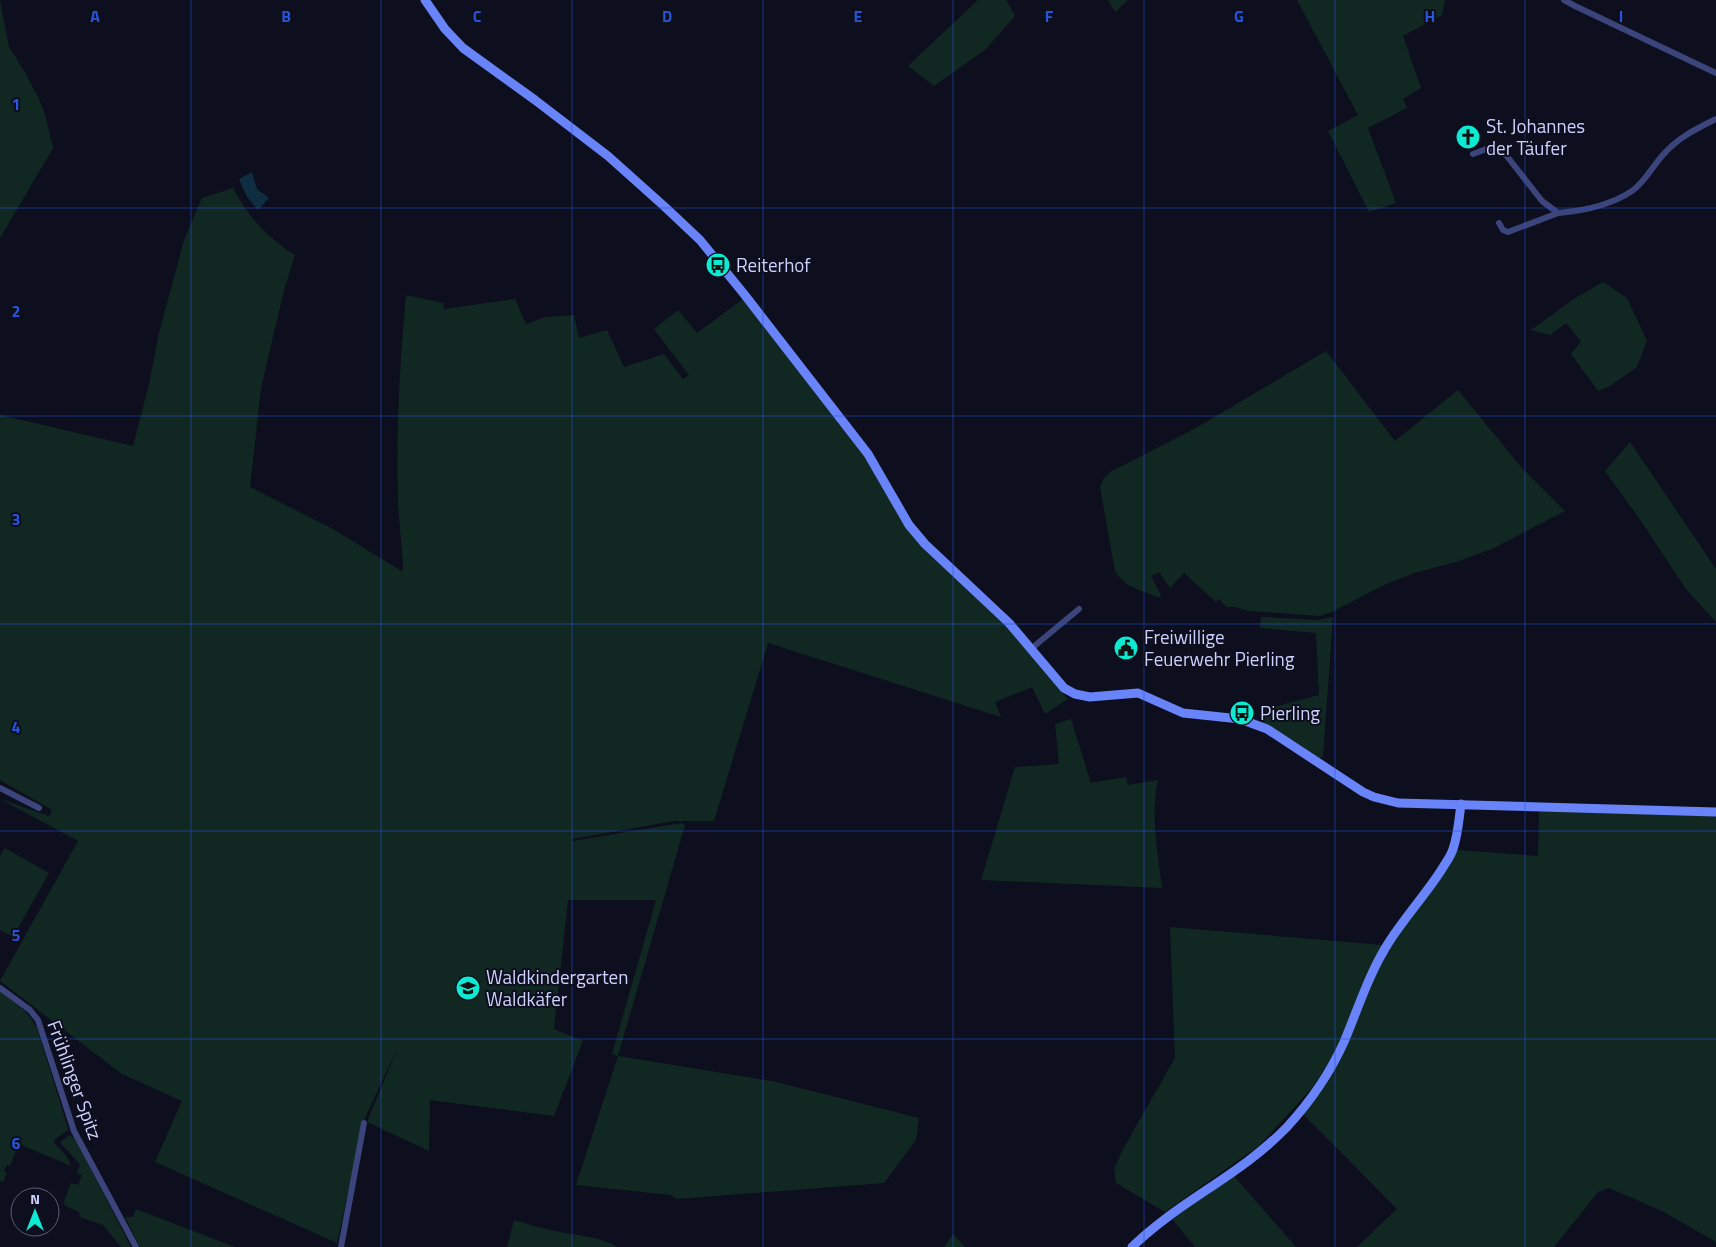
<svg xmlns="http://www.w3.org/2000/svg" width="1716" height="1247" font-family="'Titillium Web',sans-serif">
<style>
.green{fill:#112822}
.water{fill:#0e2d41}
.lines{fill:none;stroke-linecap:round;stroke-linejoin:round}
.street{stroke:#3b457b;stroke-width:6}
.secondary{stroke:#6983f8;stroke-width:9}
.grid{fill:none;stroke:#2655da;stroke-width:1;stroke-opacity:0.55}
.labels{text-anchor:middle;stroke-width:4;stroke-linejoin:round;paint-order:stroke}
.poi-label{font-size:19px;fill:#cdd1fd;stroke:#0d0e1e;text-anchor:start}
.street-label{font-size:19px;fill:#cdd1fd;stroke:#0d0e1e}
.grid-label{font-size:16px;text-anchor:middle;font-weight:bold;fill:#2655da;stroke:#0d0e1e;stroke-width:4;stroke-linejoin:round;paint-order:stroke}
</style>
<rect width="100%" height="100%" fill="#0d0e1e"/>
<!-- green -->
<g class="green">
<path d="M0,0L9,47L26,74L39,99L45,114L53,148L0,238Z"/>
<path d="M978,0H1006L1015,16L985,50L934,86L908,66Z"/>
<path d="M1108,0H1128L1115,12Z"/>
<path d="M1297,0H1445L1442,15L1403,36L1421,88L1403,99L1407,108L1368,128L1396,203L1369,212L1328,131L1358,115Z"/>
<path d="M233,188C248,217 268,238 295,255L284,290L261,388L250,487L333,529L403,572C403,547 398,521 398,495C396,428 400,362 406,295L443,303L444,309L515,299L526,324L545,317L574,315L579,338L607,330L624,367L664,354L683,379L689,375L654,329L678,310L697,333L743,299L866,457L908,528L1007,626L1068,699L1045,714L1032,687L995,702L1001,717L768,643L714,821H674L572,839L573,841L681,823L685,825L618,1056L772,1081L919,1118L916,1140L884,1183L676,1199L671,1195L576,1185L618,1056L612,1054L656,900H568L554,1029L583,1041L554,1116L430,1100L429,1151L367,1122L398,1047L364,1120L337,1243L155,1162L182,1101L122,1074L0,981L78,841L0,799L49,816L52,810L0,780V415L133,446L149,384L159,333L184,240L202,198Z"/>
<path d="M1603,282L1627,298L1647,341L1637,367L1610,386L1598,391L1571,354L1581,341L1566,323L1550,335L1531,330L1575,298Z"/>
<path d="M1326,351L1395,441L1458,390L1521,467L1565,511L1492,549L1456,562L1414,573L1384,585L1332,612L1320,616L1249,611L1235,607H1227L1219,599L1216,602L1184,573L1170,588L1159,572L1151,576L1161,595L1160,598C1143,591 1125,588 1115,571L1100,487L1104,478L1110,472L1196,428Z"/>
<path d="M1630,442L1716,569V622L1686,589L1639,518L1605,471Z"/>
<path d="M1261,617L1318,620L1333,617L1323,756L1319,759L1259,721L1266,717V709L1319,695L1316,633L1260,628Z"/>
<path d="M1071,719L1091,783L1126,777L1128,785L1158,780C1150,816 1158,852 1162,888L981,880L1015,767L1059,764L1055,724Z"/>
<path d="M1539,809L1716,815V1242L1662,1211L1609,1188L1598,1192L1554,1247H1357L1397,1209L1302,1113L1330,1074L1383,958L1457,850L1538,856Z"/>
<path d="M5,848L49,873L13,937L0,930V856Z"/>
<path d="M1170,927L1383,945L1332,1058L1311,1089L1260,1145L1165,1212L1116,1183L1114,1169L1123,1149L1175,1058Z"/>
<path d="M0,991L27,1013L37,1028L67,1125L68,1130L55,1139L54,1142L67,1157L71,1166L19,1144L10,1166L7,1165L4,1171L7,1173L3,1182L0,1181Z"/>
<path d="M70,1135L75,1139L131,1247H121L103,1225L80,1217L79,1212L65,1206L64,1201L71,1183L78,1185L82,1175L77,1173L80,1164L61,1144V1141Z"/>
<path d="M1234,1176L1296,1247H1195L1172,1219Z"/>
<path d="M136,1209L235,1247H140L125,1217H133Z"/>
<path d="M514,1220C529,1224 544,1229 560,1232C579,1236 600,1236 617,1247H507Z"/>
<path d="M953,1234L965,1247H944Z"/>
</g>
<!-- water -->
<path class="water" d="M252,172L257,189L269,198L258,210L247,197L239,179Z"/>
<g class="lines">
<!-- street -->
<g class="street">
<path d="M1564,0L1575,6L1716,73"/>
<path d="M1473,154L1489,148L1506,155L1542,201L1558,213C1583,211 1611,205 1632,191C1645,182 1652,167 1662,156C1677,138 1696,129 1716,119"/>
<path d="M1499,223L1503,230L1508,232L1558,213"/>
<path d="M1032,648L1079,609"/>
<path d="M0,788L39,808"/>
<path d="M0,988L30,1010L38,1020L74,1131L136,1247"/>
<path d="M341,1247L364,1123"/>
</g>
<!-- secondary -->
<g class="secondary">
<path d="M425,0L445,29L463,48L535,100L608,156L665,207L700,240L744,294L868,454L909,525L925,544L1009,623L1064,688L1075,694L1090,697L1138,693L1183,713L1240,719L1267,729L1363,792L1374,797L1398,803L1716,812"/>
<path d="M1132,1247C1179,1201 1241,1175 1287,1127C1310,1102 1330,1073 1344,1042C1358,1009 1369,973 1389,942C1405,917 1426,894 1442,869C1446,862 1451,856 1453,849C1458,835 1459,819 1461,804"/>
</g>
</g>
<!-- grid -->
<path class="grid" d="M191,0V1247M381,0V1247M572,0V1247M763,0V1247M953,0V1247M1144,0V1247M1335,0V1247M1525,0V1247M0,208H1716M0,416H1716M0,624H1716M0,831H1716M0,1039H1716"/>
<!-- icons -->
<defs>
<symbol id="church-disc" viewBox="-11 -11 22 22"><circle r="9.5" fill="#0cead2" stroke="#0d0e1e"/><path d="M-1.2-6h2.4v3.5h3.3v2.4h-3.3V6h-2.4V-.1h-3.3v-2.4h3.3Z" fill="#111"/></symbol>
<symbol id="bus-disc" viewBox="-11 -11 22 22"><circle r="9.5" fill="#0cead2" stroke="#0d0e1e"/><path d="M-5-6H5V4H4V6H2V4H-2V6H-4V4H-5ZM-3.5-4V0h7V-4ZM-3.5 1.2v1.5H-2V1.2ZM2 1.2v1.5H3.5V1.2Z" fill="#111"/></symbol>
<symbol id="civic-disc" viewBox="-11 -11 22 22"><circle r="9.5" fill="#0cead2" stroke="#0d0e1e"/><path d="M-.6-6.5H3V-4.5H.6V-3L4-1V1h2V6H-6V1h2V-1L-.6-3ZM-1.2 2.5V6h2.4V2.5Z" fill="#111"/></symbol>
<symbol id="school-disc" viewBox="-11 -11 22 22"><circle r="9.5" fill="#0cead2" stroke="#0d0e1e"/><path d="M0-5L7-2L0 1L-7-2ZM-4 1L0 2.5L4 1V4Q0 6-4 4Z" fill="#111"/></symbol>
</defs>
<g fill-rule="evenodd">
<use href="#church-disc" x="1454" y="123" width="28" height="28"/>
<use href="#bus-disc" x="704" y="251" width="28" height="28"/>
<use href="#civic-disc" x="1112" y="634" width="28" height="28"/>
<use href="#bus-disc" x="1228" y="699" width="28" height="28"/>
<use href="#school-disc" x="454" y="974" width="28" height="28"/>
</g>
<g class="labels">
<!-- poi labels -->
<g class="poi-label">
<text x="1486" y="133">St. Johannes<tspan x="1486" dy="22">der Täufer</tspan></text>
<text x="736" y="272">Reiterhof</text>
<text x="1144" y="644">Freiwillige<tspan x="1144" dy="22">Feuerwehr Pierling</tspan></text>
<text x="1260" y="720">Pierling</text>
<text x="486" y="984">Waldkindergarten<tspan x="486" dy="22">Waldkäfer</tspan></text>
</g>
<!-- street labels -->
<g class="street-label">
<text transform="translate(75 1080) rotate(70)" y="7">Frühlinger Spitz</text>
</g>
</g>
<g class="grid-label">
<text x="95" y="22">A</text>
<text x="286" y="22">B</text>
<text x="477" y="22">C</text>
<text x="667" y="22">D</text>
<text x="858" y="22">E</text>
<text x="1049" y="22">F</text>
<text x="1239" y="22">G</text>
<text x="1430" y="22">H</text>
<text x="1621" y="22">I</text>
<text x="16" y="110">1</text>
<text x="16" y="317">2</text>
<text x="16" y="525">3</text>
<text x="16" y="733">4</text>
<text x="16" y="941">5</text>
<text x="16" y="1149">6</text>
</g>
<!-- north arrow -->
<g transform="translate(35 1212)"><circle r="24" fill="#0d0e1e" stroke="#5a5c77"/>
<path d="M0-4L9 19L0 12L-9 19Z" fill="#0cead2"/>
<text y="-8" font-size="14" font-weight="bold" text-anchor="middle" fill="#cdd1fd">N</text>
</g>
</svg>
